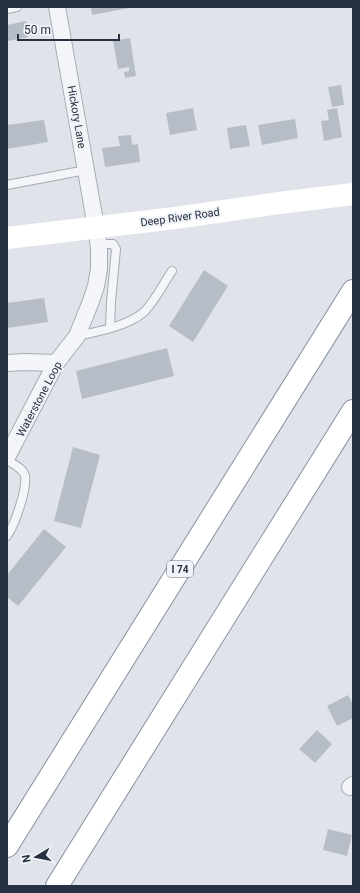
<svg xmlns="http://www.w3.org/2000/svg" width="360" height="893" font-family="Roboto,sans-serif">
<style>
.building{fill:#b7bdc7}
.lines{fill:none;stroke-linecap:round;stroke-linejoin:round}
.lane-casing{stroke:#a5abb4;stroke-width:10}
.street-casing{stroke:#a5abb4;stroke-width:18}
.highway-casing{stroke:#8691a1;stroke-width:24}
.lane{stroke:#f3f5f8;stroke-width:8}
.street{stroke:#f3f5f8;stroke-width:16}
.secondary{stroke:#fff;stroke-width:22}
.highway{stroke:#fff;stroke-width:22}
.labels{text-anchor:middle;stroke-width:4;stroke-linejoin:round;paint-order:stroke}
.shield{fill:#f0f3f7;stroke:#636b78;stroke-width:1}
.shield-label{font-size:10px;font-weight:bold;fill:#273142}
.street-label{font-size:11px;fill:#273142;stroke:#f0f3f7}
</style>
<rect width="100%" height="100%" fill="#e0e4ea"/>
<!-- building -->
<g class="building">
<path d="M91,7H128L129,8L92,15Z"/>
<path d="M26,21L28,37L8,41L7,25Z"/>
<path d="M130,38L136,76L125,78L124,72L129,71V67L118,69L113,41Z"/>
<path d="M341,85L344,105L332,107L328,87Z"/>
<path d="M193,108L197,130L170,135L166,113Z"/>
<path d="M337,108L342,137L324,141L321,121L329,120L327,110Z"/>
<path d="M295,119L298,138L262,145L258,125Z"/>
<path d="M44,120L48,142L7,149V125Z"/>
<path d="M246,125L250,146L230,149L227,128Z"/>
<path d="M131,135L132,145L138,144L140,162L105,167L102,148L120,146L118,136Z"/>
<path d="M204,270L228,286L193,342L169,326Z"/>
<path d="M44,298L48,322L7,328V303Z"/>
<path d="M167,348L174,376L82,399L76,371Z"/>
<path d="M73,447L100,455L81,528L54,521Z"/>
<path d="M44,529L66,547L18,606L7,597V575Z"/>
<path d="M348,695L353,705V718L337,726L327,706Z"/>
<path d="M317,730L332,744L315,763L299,749Z"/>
<path d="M328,829L352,835L347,856L323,850Z"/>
</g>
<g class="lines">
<defs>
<g id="lane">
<path d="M7,9L17,7"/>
<path d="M7,185L86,170"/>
<path d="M99,244H113L116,249L111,302L110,327"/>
<path d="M77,336C97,332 128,326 144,312C155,301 163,284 172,271"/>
<path d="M7,460C13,464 23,468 25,476C27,490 15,524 7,536"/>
</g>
<g id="street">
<path d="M7,363L25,362L56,363"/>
<path d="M7,457L56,363L77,336L91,301L96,286L99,269V248L96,227L57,7"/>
<path d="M350,787L353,785"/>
</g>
<g id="highway">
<path d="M7,846L353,291"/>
<path d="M57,886L353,411"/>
</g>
</defs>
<!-- lane casing -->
<use href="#lane" class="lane-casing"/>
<!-- street casing -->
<use href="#street" class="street-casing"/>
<!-- highway casing -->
<use href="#highway" class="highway-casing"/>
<!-- lane -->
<use href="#lane" class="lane"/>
<!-- street -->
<use href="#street" class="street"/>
<!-- secondary -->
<path class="secondary" d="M7,238L175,218L279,203L353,194"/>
<!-- highway -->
<use href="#highway" class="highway"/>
</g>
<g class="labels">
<!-- shield labels -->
<rect class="shield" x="167" y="561" width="26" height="16" rx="3"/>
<g class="shield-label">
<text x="180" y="573">I 74</text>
</g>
<!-- street labels -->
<g class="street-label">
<text transform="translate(77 117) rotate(80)" y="4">Hickory Lane</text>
<text transform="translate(180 217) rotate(-8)" y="4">Deep River Road</text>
<text transform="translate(39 399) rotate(-62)" y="4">Waterstone Loop</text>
</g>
</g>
<!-- border -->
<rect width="360" height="893" fill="none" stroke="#273142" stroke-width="16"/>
<!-- north arrow -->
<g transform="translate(36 857) rotate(260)" stroke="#f0f3f7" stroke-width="3" paint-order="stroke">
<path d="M0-3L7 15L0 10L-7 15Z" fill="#273142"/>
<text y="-6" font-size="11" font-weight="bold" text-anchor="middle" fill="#273142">N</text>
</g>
<!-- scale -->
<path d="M18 34v6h101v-6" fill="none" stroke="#273142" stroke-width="2"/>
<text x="24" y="34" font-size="12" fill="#273142" stroke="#f0f3f7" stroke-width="3" paint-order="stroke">50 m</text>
</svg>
